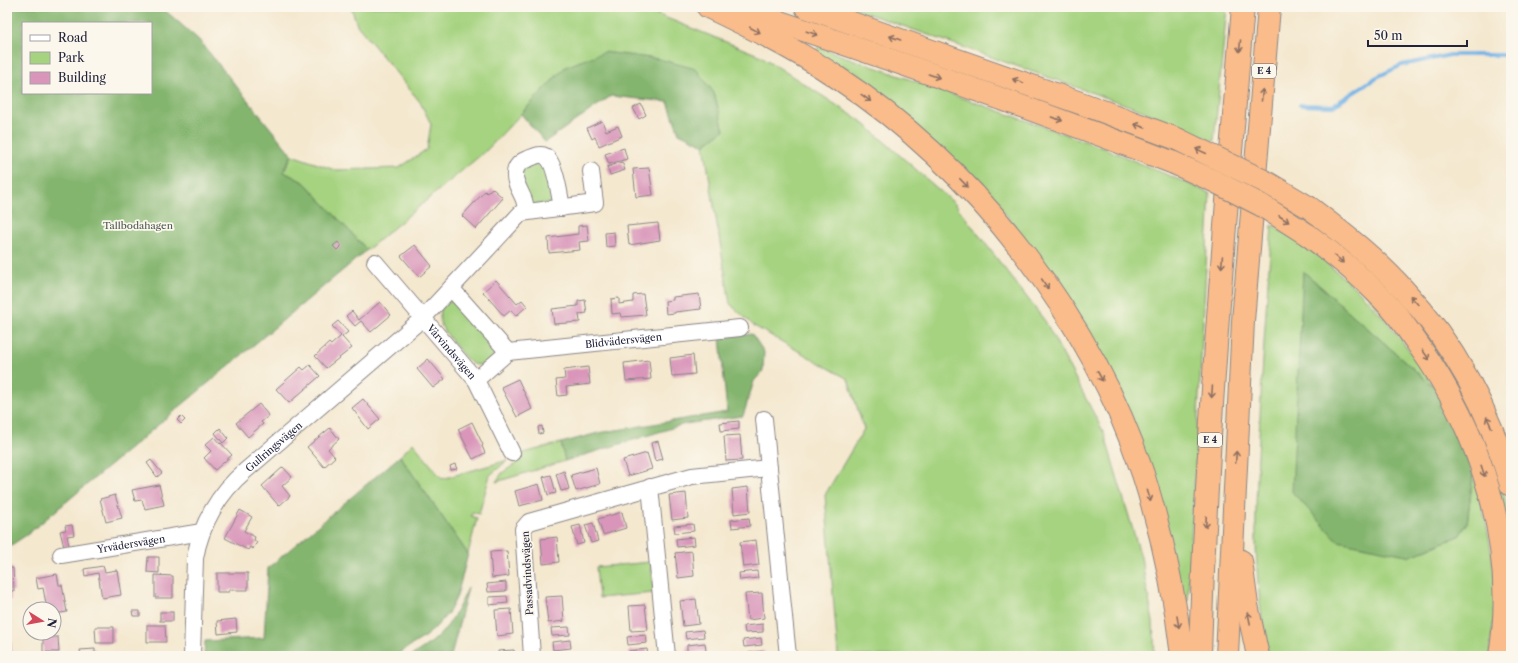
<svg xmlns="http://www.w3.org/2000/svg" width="1518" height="663" font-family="'Libre Caslon Text',serif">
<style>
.green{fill:#a6d380;stroke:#647a5e}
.forest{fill:#84b56e;stroke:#536c54;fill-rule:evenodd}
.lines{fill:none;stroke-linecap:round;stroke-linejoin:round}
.stream{stroke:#72b2e6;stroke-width:4}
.building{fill:#d996ba}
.minor-casing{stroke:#8b8585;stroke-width:18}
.highway-casing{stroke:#8b8585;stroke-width:24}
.minor{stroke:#fff;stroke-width:16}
.highway{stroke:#f9bc8a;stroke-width:22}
.highway-bridge-casing{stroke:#8b8585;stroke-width:24;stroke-linecap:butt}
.highway-bridge{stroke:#f9bc8a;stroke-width:22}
.oneway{stroke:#8e6f62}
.labels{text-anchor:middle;stroke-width:3.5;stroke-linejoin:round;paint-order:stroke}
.shield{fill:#fbf7ec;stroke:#636270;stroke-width:1}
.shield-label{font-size:9px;font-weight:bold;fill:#22223b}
.park-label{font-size:10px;fill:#4a5750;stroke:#fbf7ec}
.street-label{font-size:10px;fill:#22223b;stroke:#fbf7ec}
</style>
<rect width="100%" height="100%" fill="#fbf7ec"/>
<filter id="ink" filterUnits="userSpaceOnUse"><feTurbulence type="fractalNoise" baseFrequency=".025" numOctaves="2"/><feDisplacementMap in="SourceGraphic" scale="8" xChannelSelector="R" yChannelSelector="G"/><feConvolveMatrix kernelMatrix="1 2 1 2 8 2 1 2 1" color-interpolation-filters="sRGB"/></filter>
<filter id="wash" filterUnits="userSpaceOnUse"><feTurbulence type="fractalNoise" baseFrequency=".012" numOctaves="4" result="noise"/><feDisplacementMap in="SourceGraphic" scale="16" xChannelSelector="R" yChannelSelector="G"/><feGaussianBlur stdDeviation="0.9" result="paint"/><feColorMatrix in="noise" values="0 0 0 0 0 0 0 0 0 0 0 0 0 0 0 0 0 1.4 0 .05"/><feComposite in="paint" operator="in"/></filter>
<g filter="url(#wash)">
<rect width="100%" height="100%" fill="#f4e8cf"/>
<!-- green -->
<g class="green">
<path d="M351,7H639L761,56L861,121L955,204L1045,321L1104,433L1141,557L1153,622L1155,656H838L825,495L864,429L848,379L754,326L730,304L704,145L724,130L714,93L565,67L488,149L367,250L305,183L284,172L292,155L335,170L399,168L427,149L431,124L420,102L357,25Z"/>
<path d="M849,7H1227L1214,142L1141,110Z"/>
<path d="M818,47L1104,148L1210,193L1188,600L1182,604L1174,558L1049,271L1008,217L964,168L815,53Z"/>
<path d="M527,162L546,163L556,194L552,203C547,203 541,205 536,204C523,203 523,178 522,168Z"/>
<path d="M1309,219L1329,234L1396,295L1435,344L1452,372L1481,428L1498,472L1506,502L1511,527V558L1473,421L1309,226Z"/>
<path d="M1272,225L1309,248L1359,291L1383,317L1413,355L1435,388L1303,271L1411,556L1459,536L1467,524L1473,474C1484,510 1493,548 1495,586C1496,609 1492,633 1489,656H1269C1252,583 1255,510 1259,436C1262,366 1267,295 1272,225Z"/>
<path d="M449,301L459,304L494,343C495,347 497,352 494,356C490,362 480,367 473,364C467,362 444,331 441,325C439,319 440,313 442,306Z"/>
<path d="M413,443L442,479L508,460L490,475L479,514L472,512L471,516L477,518L468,554L400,456Z"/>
<path d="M561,443L565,461L496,482L502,473L515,464L520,454Z"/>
<path d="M651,562L654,593L599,598L596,567Z"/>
</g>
<!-- forest -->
<g class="forest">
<path d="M7,7H161L199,40L292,155L285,167L284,172L305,183L367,250L28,534L7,548ZM23,23H151V93H23Z"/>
<path d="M604,52L659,59L696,69L714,93L724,130L704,145L679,133L668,102L611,96L545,142L521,114L565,67Z"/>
<path d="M1303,271L1435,388L1455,428L1473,474L1467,524L1459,536L1411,556L1338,541L1292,492Z"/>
<path d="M752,334L764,352L763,371L754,381L743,416L685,424L565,461L561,443L598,433L727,412L720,337Z"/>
<path d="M400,456L468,554L457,596L449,612L434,629L423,638L394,656H204L205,641L264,638L268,568Z"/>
<path d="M468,588L451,656H411C418,651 425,647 432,642C449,629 459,607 468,588Z"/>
</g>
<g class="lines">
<!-- stream -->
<path class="stream" d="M1300,105L1333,106L1377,77L1402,65L1450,55H1511"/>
</g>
<g id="blocks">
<!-- building -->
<g class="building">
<path d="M641,104L646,115L639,119L633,108Z"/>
<path d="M602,121L606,131L618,126L622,136L599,146L595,137L592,139L587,128Z"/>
<path d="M624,148L627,159L609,164L605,154Z"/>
<path d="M622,162L625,170L610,175L607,167Z"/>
<path d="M649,168L653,195L636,197L633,169Z"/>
<path d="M492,188L503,198L476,229L462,216L485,191L487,193Z"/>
<path d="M658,223L660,240L629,245L627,226Z"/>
<path d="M587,225L589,241L579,242L580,250L549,253L548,238L578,234V226Z"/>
<path d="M614,232L615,246L606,247L605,233Z"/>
<path d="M338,242L341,246L337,250L333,246Z"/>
<path d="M415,245L432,266L419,277L401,256Z"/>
<path d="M496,280L517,304L522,300L527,306L516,316L511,310L504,316L483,292Z"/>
<path d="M643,294L646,315L621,317L620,313L612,314L611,299L619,298V304L633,302V295Z"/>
<path d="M699,294L701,309L675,312V313L666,314L665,301L673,300V297Z"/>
<path d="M585,300L587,313L579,314L580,322L554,324L552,309L578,306V301Z"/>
<path d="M380,302L391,315L371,332L361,321L355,326L346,316L352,311L359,320Z"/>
<path d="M338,321L348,332L342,337L352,348L326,368L315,356L329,343L331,345L341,336L332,326Z"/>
<path d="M693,355L695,374L672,376L670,358Z"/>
<path d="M428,359L445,379L433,388L417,369Z"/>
<path d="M649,360L651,379L626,381L624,363Z"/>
<path d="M310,365L320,376L289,403L276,389L301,367L304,370Z"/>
<path d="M588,367L590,384L566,387L567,395L558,396L556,380L565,379L564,370Z"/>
<path d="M518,379L532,409L517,417L501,387Z"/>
<path d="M363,399L380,419L368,429L352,408Z"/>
<path d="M259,404L269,416L261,422L263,424L248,437L236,423Z"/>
<path d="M181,416L185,420L181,424L177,420Z"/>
<path d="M739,421V429L721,431L720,423Z"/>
<path d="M472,422L483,445L482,446L485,453L473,459L458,429Z"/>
<path d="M542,426L543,433L539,434L538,427Z"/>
<path d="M220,428L228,438L223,443L215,433Z"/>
<path d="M330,428L339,439L328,449L335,457L324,467L307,447Z"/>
<path d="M740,435L742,460L726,461L724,436Z"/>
<path d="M214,437L220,444L221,443L232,455L215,470L204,458L211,451L205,445Z"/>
<path d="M658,441L663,459L655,461L651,443Z"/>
<path d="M647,453L652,469L628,476L623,460Z"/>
<path d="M151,460L162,473L157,477L147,463Z"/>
<path d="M455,464L457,469L451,470L450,466Z"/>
<path d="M283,467L292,477L282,486L290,496L279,506L262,486Z"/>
<path d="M596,468L600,484L576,491L571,475Z"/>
<path d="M564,471L569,489L561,491L556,474Z"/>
<path d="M551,475L556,493L548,495L543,477Z"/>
<path d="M539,484L543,500L519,506L515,491Z"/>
<path d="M159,485L164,505L145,509L142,500L135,501L132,490Z"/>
<path d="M748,487L750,512L734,514L732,489Z"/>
<path d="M686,493L688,518L672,520L669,495Z"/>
<path d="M115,495L122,518L106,522L100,499Z"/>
<path d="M240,510L252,517L244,531L255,537L254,540L257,542L253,549L250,547L248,550L225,538Z"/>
<path d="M622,512L626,528L603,535L598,519Z"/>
<path d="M749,518L750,526L732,528L731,520Z"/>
<path d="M593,523L598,541L591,543L585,525Z"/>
<path d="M693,524L694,531L675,533L674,526Z"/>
<path d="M72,525L74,535L67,536L69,546L64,547L60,531L66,530L65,526Z"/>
<path d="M580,525L584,543L577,545L572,527Z"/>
<path d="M557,537L559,562L543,564L541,539Z"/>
<path d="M694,537L695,545L677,547L676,539Z"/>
<path d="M756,540L759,565L743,567L740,542Z"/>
<path d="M507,551L509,576L492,578L490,552Z"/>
<path d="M692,551L694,576L678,578L675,553Z"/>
<path d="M148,557H159V573L147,572Z"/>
<path d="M103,566L105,572L117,570L121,595L102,598L98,573L85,576L84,569Z"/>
<path d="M7,568H13L14,591H10L11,600H7Z"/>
<path d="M757,571L758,578L740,580L739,573Z"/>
<path d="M217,573H248V590H229V592H217Z"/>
<path d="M57,574L59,585H62L67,612L54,614V609H47L43,588L38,589L36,578Z"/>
<path d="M155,575L173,576V598H155Z"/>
<path d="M506,582V591L488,592L487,584Z"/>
<path d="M762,593L764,618L748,620L745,594Z"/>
<path d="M507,596L508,603L489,605V597Z"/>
<path d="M562,596L564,621L548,623L545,597Z"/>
<path d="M696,599L699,624L683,626L680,601Z"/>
<path d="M645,605L648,630L631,631L629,606Z"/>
<path d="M511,609L513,634L497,636L495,610Z"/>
<path d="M132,611H140V616H133Z"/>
<rect x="160" y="612" width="13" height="9"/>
<path d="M236,619L237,632L218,634L217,621Z"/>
<path d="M763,624V632L745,633L744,626Z"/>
<path d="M147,625H165L166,642H147Z"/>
<path d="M95,627H114V643H96Z"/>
<path d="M569,627L570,635L552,636L551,628Z"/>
<path d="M703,630L704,637L686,639L685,632Z"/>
<path d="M646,635L647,643L628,645L627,637Z"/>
<path d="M7,637H11L12,656H7Z"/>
<path d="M43,637H58L59,652H43Z"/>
<path d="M761,638L762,645L744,647L743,640Z"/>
<path d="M570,640L571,648L553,650L552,642Z"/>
<path d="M705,643L706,651L687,653V645Z"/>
<path d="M95,649V656H81L80,650Z"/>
<path d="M647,649L648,656H629V651Z"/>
<path d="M514,650L515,656H498V651Z"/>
<path d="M764,651L765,656H748V653Z"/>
</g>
</g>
</g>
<g filter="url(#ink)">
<use href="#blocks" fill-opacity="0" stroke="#8b8585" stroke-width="1"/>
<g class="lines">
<defs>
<g id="minor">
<path d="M526,212C526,208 525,203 524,200C521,192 514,182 515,174C515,166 521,161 528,159C533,157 540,153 545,156C555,161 560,197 562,208"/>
<path id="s1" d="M375,262L476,380L512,453"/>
<path d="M451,288L508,352"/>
<path id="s2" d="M508,352L740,328"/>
<path d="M476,380L508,352"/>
<path d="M764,419L788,656"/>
<path d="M650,487L667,656"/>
<path id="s3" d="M61,555L202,532"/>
<path id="s4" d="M192,656L195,558C201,524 219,493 245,471L423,318L521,213L595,203L591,171"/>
<path d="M532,656L523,529L529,522L692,476L769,468"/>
</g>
<g id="highway">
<path d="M708,7C753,28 797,50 838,78C975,168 1091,318 1143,474C1162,533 1175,595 1182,656"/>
<path d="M735,7C882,56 1029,107 1174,163"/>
<path d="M806,7L1086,105L1177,139"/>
<path d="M1310,208C1343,233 1376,259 1404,290C1456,346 1490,412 1511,485"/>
<path d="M1308,235C1338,257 1367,281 1392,309C1401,319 1409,332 1417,343C1481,432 1518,546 1500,656"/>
<path d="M1241,561L1247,605L1258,656"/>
<path d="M1200,656C1206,439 1225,223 1243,7"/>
<path d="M1227,656L1243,321L1269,7"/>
</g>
</defs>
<!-- minor casing -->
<use href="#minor" class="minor-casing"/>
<!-- highway casing -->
<use href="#highway" class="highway-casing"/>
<!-- minor -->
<use href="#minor" class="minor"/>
<!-- highway -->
<use href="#highway" class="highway"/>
<defs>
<g id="highway-bridge">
<path d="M1177,139L1266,182L1310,208"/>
<path d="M1174,163L1214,181L1261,205L1308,235"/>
</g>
</defs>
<!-- highway-bridge casing -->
<use href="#highway-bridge" class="highway-bridge-casing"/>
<!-- highway-bridge -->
<use href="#highway-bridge" class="highway-bridge"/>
</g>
<!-- one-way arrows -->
<defs><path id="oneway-shaft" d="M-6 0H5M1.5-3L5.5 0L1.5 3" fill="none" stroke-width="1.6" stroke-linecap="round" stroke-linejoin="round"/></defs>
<g class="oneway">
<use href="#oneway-shaft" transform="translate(755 30) rotate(28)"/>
<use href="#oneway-shaft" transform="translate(812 33) rotate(18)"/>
<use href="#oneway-shaft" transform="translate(895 38) rotate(-161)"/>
<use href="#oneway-shaft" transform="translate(1240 46) rotate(95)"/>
<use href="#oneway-shaft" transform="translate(934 76) rotate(19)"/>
<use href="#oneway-shaft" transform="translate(1018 81) rotate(-160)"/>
<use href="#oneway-shaft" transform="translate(1262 95) rotate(-85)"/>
<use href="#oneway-shaft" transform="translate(866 98) rotate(36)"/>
<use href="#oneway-shaft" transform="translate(1057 119) rotate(19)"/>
<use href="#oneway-shaft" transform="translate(1140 126) rotate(-160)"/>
<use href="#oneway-shaft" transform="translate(1201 151) rotate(-155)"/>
<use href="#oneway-shaft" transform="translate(964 183) rotate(46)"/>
<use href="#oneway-shaft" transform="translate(1284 219) rotate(33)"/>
<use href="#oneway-shaft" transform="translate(1339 259) rotate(42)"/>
<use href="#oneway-shaft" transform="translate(1222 262) rotate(94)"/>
<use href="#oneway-shaft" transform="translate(1045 284) rotate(56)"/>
<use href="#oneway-shaft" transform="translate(1414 300) rotate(-131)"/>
<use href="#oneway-shaft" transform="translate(1426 355) rotate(54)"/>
<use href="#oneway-shaft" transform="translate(1100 376) rotate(61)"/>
<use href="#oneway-shaft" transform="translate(1212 392) rotate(94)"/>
<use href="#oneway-shaft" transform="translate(1489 422) rotate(-115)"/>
<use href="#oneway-shaft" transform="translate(1236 457) rotate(-87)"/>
<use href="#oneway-shaft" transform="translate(1483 471) rotate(72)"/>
<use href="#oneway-shaft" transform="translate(1149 496) rotate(74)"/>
<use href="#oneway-shaft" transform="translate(1206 522) rotate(92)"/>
<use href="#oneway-shaft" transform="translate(1249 618) rotate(-101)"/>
<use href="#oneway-shaft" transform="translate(1178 622) rotate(80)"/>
</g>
</g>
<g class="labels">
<!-- shield labels -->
<g class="shield">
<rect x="1252" y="64" width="24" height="14" rx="3"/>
<rect x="1198" y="433" width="24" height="14" rx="3"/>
</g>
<g class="shield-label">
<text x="1264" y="74">E 4</text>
<text x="1210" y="443">E 4</text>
</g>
<!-- park labels -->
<g class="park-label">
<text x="138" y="229">Tallbodahagen</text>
</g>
<!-- street labels -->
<g class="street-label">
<text dy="4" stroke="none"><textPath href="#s2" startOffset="116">Blidvädersvägen</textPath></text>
<text dy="4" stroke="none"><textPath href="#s1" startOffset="118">Vårvindsvägen</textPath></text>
<text dy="4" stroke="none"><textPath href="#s4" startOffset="238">Gullringsvägen</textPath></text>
<text dy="4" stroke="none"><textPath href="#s3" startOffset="71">Yrvädersvägen</textPath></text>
<text transform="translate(527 573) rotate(-93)" y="4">Passadvindsvägen</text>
</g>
</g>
<!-- margin -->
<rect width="1518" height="663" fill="none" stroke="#fbf7ec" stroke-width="24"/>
<!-- legend -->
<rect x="22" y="22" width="130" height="72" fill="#fbf7ec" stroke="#a4a2a5"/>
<rect x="30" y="35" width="20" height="6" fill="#ffffff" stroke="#a4a2a5"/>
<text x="58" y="42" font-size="12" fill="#22223b">Road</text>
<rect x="30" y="52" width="20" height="12" fill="#a6d380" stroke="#a4a2a5"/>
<text x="58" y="62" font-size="12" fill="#22223b">Park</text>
<rect x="30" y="72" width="20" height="12" fill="#d996ba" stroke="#a4a2a5"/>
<text x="58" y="82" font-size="12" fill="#22223b">Building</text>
<!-- north arrow -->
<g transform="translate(42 621) rotate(101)"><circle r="19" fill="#fbf7ec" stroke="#a4a2a5"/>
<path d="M0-3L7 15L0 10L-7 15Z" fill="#d1495b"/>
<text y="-6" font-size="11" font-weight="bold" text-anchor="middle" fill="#22223b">N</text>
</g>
<!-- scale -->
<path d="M1368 40v6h99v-6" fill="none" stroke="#22223b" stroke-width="2"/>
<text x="1374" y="40" font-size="12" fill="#22223b" stroke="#fbf7ec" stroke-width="3" paint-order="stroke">50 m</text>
</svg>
